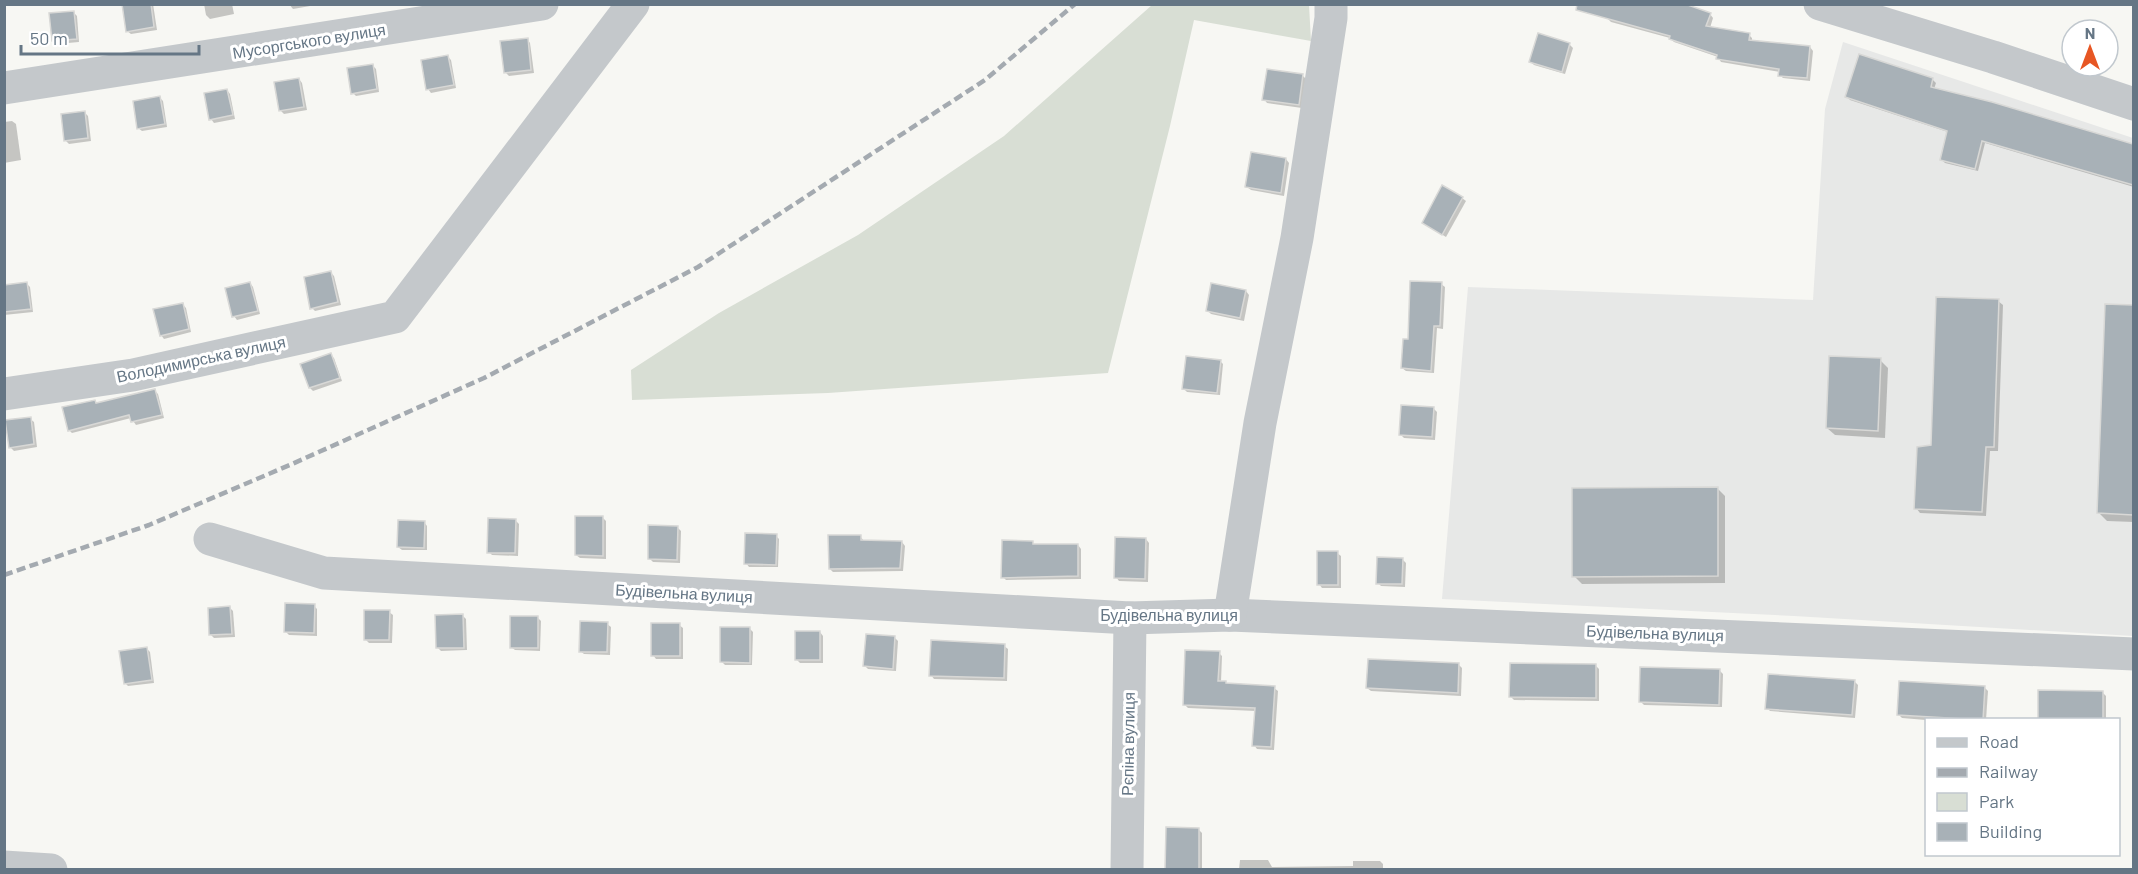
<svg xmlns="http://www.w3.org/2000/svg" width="2138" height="874" font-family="Barlow,sans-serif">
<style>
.built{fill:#e7e8e7}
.green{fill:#d8ded4}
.shadow{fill:#0003}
.building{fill:#a8b1b7;stroke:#d8d8d6;stroke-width:1.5}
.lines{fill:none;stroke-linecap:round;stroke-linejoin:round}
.minor{stroke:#c4c8cb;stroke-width:33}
.rail{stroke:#a4aab0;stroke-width:4.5;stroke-dasharray:9 4.5;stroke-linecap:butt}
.labels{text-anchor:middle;stroke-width:6;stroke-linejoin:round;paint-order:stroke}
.street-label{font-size:16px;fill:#657685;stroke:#fff}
</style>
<rect width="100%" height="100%" fill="#f7f7f3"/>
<!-- built -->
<path class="built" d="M1843,42L2133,138V636L1794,616L1442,599L1468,287L1813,300L1825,109Z"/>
<!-- green -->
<path class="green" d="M1152,5H1309L1311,41L1194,20L1170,126L1108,373L828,393L632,400L631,370L719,313L858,235L1004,136Z"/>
<!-- shadow -->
<g class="shadow">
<path d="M123,4H153L157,30L131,34L127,31Z"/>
<path d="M204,4H232L234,14L210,19L206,15Z"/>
<path d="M289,4H316V5L293,9Z"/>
<path d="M73,12L77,16L79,42L57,44L53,41Z"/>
<path d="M1710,14L1713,18L1710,28L1749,35L1752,38V42L1810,47L1813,51L1810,81L1783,78L1780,75V72L1721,62L1718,57L1674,42L1670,38L1611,22L1607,18Z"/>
<path d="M527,39L530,43L534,73L509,76L505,72Z"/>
<path d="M1569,44L1573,48L1565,74L1534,65L1531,62Z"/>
<path d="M1860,56L1933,80L1936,83L1934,89L1992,103L2134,145V187L1985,143L1978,171L1945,163L1941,159L1948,132L1850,100L1847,96Z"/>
<path d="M448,57L451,60L456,88L431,93L428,89Z"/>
<path d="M372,65L376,69L379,92L356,96L353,93Z"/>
<path d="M1303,76L1306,79L1302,108L1267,103L1264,99Z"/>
<path d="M299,79L302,83L307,110L284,114L280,110Z"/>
<path d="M227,90L230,94L235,119L214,123L211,119Z"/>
<path d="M160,98L163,101L167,127L142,131L138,128Z"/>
<path d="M84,112L88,116L91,141L69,144L65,140Z"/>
<path d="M12,121L16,124L21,160L4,163V122Z"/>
<path d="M1286,159L1289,163L1284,196L1251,190L1247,187Z"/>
<path d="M1462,198L1466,201L1446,237L1423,223Z"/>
<path d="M331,273L334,276L341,305L315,311L312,308Z"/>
<path d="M250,283L253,287L260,314L237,320L234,316Z"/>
<path d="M27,284L30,287L33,312L4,315V287Z"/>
<path d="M1441,284L1445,287L1443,329L1437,328L1434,373L1406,371L1402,368L1409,341Z"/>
<path d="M1246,291L1249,295L1244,321L1211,314L1207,310Z"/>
<path d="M1998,301L2003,305L1998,451H1990L1986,516L1920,513L1916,508L1932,446Z"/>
<path d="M182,304L186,308L191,332L164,339L161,335Z"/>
<path d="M2107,306L2134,307V522L2107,521L2099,513Z"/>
<path d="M330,355L334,358L342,381L313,391L310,388Z"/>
<path d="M1880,360L1888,368L1885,438L1835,435L1827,428Z"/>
<path d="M1220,361L1223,364L1220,395L1187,392L1183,388Z"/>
<path d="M155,391L158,394L164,418L136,425L131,418L72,433L69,430L94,401L98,404Z"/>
<path d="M1434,409L1437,412L1435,440L1404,438L1400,434Z"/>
<path d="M30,419L34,422L37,447L14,451L10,447Z"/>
<path d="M1717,488L1725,496V583L1582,584L1574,576Z"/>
<path d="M603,518L606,521V559L580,558L576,555Z"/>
<path d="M515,520L519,524L518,556L492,555L489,552Z"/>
<path d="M424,522L427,526V550H402L398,547Z"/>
<path d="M677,527L681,531L680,563L653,562L649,558Z"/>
<path d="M776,536L779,539L778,567H749L746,563Z"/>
<path d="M860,536L864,541L902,542L905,546L903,571L833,572L830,569Z"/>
<path d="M1146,539L1149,543L1148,582L1119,581L1116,577Z"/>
<path d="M1032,542L1035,545H1078L1081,549V579L1006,580L1003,577Z"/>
<path d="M1337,553L1341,556V588H1322L1319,584Z"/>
<path d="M1402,559L1406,563L1405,587L1381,586L1378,583Z"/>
<path d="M314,606L317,609V636L289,635L286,632Z"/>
<path d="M230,608L233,611L235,637L214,638L210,634Z"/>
<path d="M389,612L393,615L392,643H369L365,639Z"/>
<path d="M463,616L466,619L467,650L441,651L438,648Z"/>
<path d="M537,617L541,621L540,651L515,650L511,647Z"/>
<path d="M607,624L611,627L610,655L584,654L580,651Z"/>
<path d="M679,625L683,628V659H656L653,655Z"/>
<path d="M750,629L753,632L752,665H725L722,662Z"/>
<path d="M820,632L823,636V663H800L796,659Z"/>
<path d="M895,638L898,641L896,671L868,669L865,666Z"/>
<path d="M1004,646L1008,649L1007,681L934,679L931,675Z"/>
<path d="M147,649L150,652L154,683L128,686L125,683Z"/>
<path d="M1219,653L1222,656L1221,682L1228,685L1274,688L1278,691L1274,750L1257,749L1254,745L1256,711L1188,708L1185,705Z"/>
<path d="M1459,665L1462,668L1461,696L1371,691L1367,688Z"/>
<path d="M1596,666L1599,669V701L1514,700L1511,697Z"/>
<path d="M1719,670L1723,674L1722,707L1644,705L1640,701Z"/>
<path d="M1854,681L1858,685L1855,718L1770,711L1767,708Z"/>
<path d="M1984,687L1988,691L1986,720H1926L1902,718L1899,715Z"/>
<path d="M2103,693L2106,696V720H2039Z"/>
<path d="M1199,830L1202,833V870H1166Z"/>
<path d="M1240,860H1268L1272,867L1353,866V861H1380L1383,864V870H1239Z"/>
</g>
<!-- building -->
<g class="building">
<path d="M122,4H151L154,27L126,32Z"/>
<path d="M1577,4H1685L1711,13L1706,26L1750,33L1749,40L1810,46L1807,78L1778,76L1779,69L1716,59L1717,55L1669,39L1670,36L1576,10Z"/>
<path d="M74,11L77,39L52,41L49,13Z"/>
<path d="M1538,33L1570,43L1562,72L1529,62Z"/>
<path d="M528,38L531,70L504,73L500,41Z"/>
<path d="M1859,54L1933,78L1931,87L1992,102L2133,144V185L1982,141L1975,169L1940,160L1947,131L1845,97Z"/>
<path d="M448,55L454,85L426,90L421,60Z"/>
<path d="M373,64L377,89L351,94L347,68Z"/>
<path d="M1267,69L1303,74L1299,105L1262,100Z"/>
<path d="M299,78L304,107L279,111L274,82Z"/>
<path d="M227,89L233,115L209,120L204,93Z"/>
<path d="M160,96L165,124L137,129L133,101Z"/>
<path d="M85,111L88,138L64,141L61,114Z"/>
<path d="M1251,152L1286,158L1281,193L1245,187Z"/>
<path d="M1442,185L1463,197L1442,235L1422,223Z"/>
<path d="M331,271L338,302L310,309L304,277Z"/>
<path d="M1410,281L1442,282L1440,326H1434L1431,371L1401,368L1403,339H1408Z"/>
<path d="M27,282L31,309L4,312V285Z"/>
<path d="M250,282L258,311L232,317L225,288Z"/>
<path d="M1211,283L1246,290L1240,318L1206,311Z"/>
<path d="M1936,297L1999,299L1994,447H1986L1982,512L1914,509L1917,447L1931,445Z"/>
<path d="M183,303L189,329L160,336L153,309Z"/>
<path d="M2105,304L2133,305V515L2097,513Z"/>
<path d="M331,353L340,378L309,388L300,364Z"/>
<path d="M1186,356L1221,360L1217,393L1182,389Z"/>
<path d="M1829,356L1881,358L1878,431L1826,428Z"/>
<path d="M155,389L162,415L131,422L129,415L68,431L62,407L95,400L96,403Z"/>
<path d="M1401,405L1434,407L1432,437L1399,435Z"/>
<path d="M31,417L34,444L9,448L5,420Z"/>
<path d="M1718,487V576L1572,577V488Z"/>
<path d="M575,516H603V556L575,555Z"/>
<path d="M488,518L516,519L515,553H487Z"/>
<path d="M398,520L425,521L424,548L397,547Z"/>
<path d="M648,525L678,526L677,560L648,559Z"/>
<path d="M745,533L777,534L776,565L744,564Z"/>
<path d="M828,535H861V540L902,541L900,568L829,569Z"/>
<path d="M1115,537L1146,538L1145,579L1114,578Z"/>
<path d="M1002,540L1033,541V544H1078V576L1001,578Z"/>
<rect x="1317" y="551" width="21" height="34"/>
<path d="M1377,557L1403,558L1402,584H1376Z"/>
<path d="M285,603L315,604L314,633L284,632Z"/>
<path d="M230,606L232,634L209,635L208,608Z"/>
<path d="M364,610H390L389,640H364Z"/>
<path d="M463,614L464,648H436L435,615Z"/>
<rect x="510" y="616" width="28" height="32"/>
<path d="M580,621L608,622L607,652H579Z"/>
<rect x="651" y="623" width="29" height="33"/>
<path d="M720,627H750V663L720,662Z"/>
<rect x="795" y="631" width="25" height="29"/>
<path d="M866,634L895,636L893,669L863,666Z"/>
<path d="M931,640L1005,644L1004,678L929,676Z"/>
<path d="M147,647L152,680L124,684L119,651Z"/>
<path d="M1185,650L1220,651L1218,681H1226V683L1275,686L1271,747L1252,746L1255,708L1183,705Z"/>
<path d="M1368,659L1459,663L1458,693L1366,688Z"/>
<path d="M1510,663L1596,664V698L1509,697Z"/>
<path d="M1640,667L1720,669L1719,705L1639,702Z"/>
<path d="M1768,674L1855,680L1852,715L1765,709Z"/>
<path d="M1899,681L1985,686L1983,720L1897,715Z"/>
<path d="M2038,690L2103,691V720H2038Z"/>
<path d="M1166,827L1199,828V870H1165Z"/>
</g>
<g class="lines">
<!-- minor -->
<g class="minor">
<path d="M1820,4L1993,57L2134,104"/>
<path d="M4,88L542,4"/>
<path d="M4,394L133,375L395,317L633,4"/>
<path d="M210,539L324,573L1130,618L1230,615L2134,654"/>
<path d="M1230,615L1260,423L1297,238L1331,18V4"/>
<path d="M4,867L51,870"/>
<path d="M1127,870L1130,618"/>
</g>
<!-- rail -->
<path class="rail" d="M4,575L149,525L292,464L484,378L698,267L985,80L1075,4"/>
</g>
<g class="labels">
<!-- street labels -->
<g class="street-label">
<text transform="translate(309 41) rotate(-9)" y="6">Мусоргського вулиця</text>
<text transform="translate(201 359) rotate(-12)" y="6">Володимирська вулиця</text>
<text transform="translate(684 593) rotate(3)" y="6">Будівельна вулиця</text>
<text x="1169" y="621">Будівельна вулиця</text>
<text transform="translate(1655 633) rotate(2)" y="6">Будівельна вулиця</text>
<text transform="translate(1128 744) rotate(-89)" y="6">Рєпіна вулиця</text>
</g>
</g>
<!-- border -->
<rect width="2138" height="874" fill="none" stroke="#657685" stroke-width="12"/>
<!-- legend -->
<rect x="1925" y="718" width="195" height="138" fill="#ffffff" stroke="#c1c8ce" stroke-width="1.5"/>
<rect x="1937" y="738" width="30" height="9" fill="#c4c8cb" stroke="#c1c8ce" stroke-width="1.5"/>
<text x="1979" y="748" font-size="18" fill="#657685">Road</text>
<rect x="1937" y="768" width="30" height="9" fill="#a4aab0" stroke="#c1c8ce" stroke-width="1.5"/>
<text x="1979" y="778" font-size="18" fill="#657685">Railway</text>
<rect x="1937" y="793" width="30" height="18" fill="#d8ded4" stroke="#c1c8ce" stroke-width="1.5"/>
<text x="1979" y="808" font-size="18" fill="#657685">Park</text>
<rect x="1937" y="823" width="30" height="18" fill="#a8b1b7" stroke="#c1c8ce" stroke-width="1.5"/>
<text x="1979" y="838" font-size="18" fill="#657685">Building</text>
<!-- north arrow -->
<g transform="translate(2090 48)"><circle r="28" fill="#ffffff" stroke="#c1c8ce" stroke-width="1.5"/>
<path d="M0-4.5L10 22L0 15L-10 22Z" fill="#e75623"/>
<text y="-9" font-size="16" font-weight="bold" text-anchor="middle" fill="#657685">N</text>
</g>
<!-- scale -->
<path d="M21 45v9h178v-9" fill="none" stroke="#657685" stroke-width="3"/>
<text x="30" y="45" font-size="18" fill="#657685" stroke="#ffffff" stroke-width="4.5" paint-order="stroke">50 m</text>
</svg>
